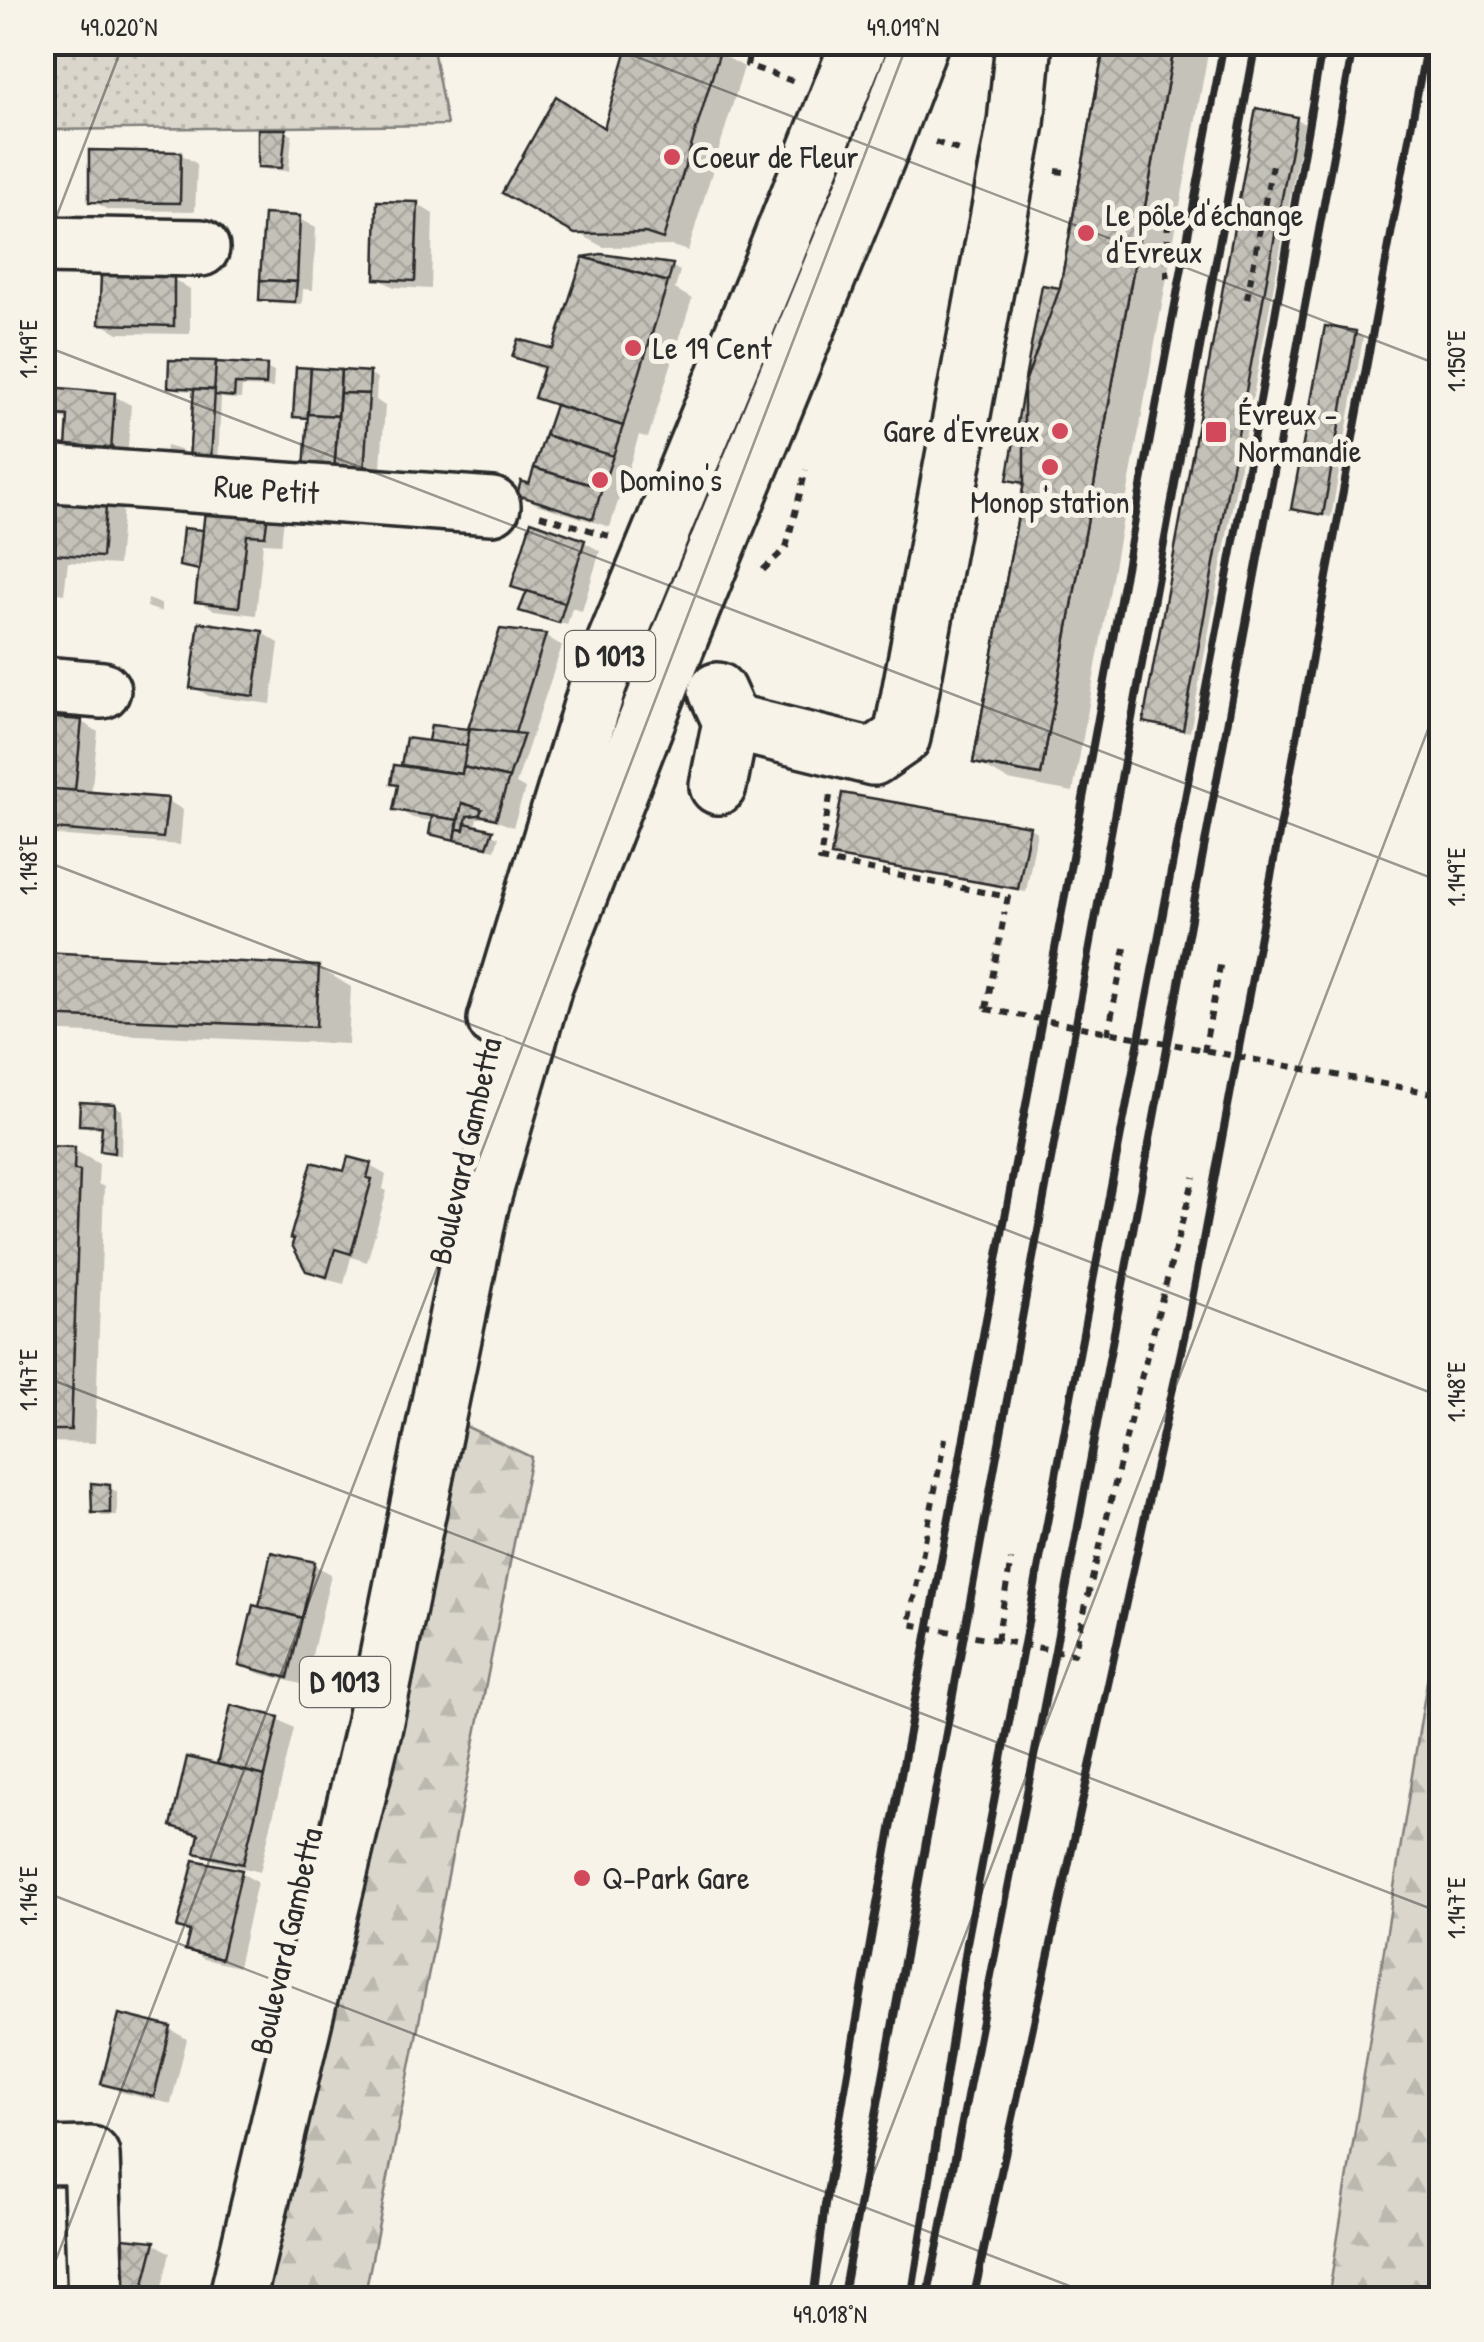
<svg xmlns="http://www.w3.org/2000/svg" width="1484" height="2342" font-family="'Patrick Hand',sans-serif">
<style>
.green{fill:url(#green-dots);stroke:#82807c;stroke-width:2.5}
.forest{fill:url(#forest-firs);stroke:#82807c;stroke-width:2.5}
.shadow{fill:#0003}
.building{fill:url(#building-cross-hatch);stroke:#2b2b2b;stroke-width:2.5}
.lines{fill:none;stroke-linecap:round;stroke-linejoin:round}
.minor-casing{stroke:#2b2b2b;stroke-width:62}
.major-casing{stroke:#2b2b2b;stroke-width:62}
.path{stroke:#2b2b2b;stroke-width:6;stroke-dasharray:8 8;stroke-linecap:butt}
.minor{stroke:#f7f3e8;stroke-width:55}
.major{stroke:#f7f3e8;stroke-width:55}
.rail{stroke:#2b2b2b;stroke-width:8}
.path-bridge{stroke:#2b2b2b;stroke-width:6;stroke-dasharray:8 8;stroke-linecap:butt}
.ticks{fill:none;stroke:#2b2b2b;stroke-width:2.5;stroke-opacity:0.45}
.poi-dot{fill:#d1495b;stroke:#f7f3e8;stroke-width:4}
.labels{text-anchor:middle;stroke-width:10;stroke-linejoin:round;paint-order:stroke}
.shield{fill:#f7f3e8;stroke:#686764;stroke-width:2.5}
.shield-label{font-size:30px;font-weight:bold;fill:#2b2b2b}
.poi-label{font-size:32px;fill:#2b2b2b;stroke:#f7f3e8;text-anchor:start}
.street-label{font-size:32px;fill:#2b2b2b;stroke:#f7f3e8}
.neatline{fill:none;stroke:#2b2b2b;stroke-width:4}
.ticks-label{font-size:25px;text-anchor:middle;fill:#2b2b2b}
</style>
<defs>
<pattern id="green-dots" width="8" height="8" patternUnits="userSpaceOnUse" patternTransform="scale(2.5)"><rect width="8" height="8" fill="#dad6cc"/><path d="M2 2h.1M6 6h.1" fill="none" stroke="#bbb8af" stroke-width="1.8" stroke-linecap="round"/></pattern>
<pattern id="forest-firs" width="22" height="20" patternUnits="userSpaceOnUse" patternTransform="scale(2.5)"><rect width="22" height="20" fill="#dad6cc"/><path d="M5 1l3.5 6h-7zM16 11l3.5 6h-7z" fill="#bbb8af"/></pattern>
<pattern id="building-cross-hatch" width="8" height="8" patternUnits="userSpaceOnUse" patternTransform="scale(2.5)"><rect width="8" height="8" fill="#c4c1b9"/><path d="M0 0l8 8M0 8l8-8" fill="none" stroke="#a9a69f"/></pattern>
</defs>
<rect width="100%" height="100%" fill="#f7f3e8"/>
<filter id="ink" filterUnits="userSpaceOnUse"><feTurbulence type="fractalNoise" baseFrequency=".01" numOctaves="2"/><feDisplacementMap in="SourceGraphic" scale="20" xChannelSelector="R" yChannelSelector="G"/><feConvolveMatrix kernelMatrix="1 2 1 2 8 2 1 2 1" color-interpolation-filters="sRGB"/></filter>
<g filter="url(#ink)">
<!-- green -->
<path class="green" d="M42,43H432L447,125L43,130Z"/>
<!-- forest -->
<g class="forest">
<path d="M459,1423L531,1457L364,2299L252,2300Z"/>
<path d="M1441,1595V2299H1328L1438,1613Z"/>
</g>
<!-- shadow -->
<g class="shadow">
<path d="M1108,42H1210L1073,792L1008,780L976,762L1026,488L1010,479L1062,291Z"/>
<path d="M719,53L744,67L688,251L672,246L603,247L505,192Z"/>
<path d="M1297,119L1304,124L1190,732L1153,725L1146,721Z"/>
<path d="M285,131L292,135L289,171L268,170L260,166Z"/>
<path d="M181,154L197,164L195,211L108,210L91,200Z"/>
<path d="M417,204L433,214L431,289L394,287L377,278Z"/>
<path d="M299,219L316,228L313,290L303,289L302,304L269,303L262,299Z"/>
<path d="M601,257L673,267L680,271L675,289L692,299L648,438L639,435L610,527L536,504L520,494L530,487L557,408L537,397L545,372L515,356L555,352Z"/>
<path d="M173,279L190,289V334L118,333L101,323Z"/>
<path d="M1356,333L1363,338L1331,517L1302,512L1294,507Z"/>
<path d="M42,356L52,360L49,390L114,396L131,405L127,460L85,457L70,422L50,413V404L42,403Z"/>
<path d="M266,368L274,372L273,388L242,387L241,399L221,398L218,463L199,462L196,391L178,390L170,386Z"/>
<path d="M299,369L370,374L377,378L376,400L385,406L380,482L314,472L310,420L295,415Z"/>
<path d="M166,446L183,451L182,460L165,455Z"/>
<path d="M51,493L123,506L118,565L68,562L64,594L42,591V536H48Z"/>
<path d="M208,504L284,518L281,544L263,543L256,615L214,610L198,601L201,571L182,565L205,535Z"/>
<path d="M584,542L600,551L582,611L572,608L567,625L522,610L528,594L514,586Z"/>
<path d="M148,599L161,604V612L147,607Z"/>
<path d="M502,632L546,636L562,646L516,784L525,789L513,827L489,818H477L475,828L499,837L495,850L439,837L432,833L433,821L413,818L396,809L415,770L403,763L430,743L433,727L470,731Z"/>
<path d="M262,633L279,643L271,704L209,696L193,687Z"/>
<path d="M42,719L82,722L98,732L91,794L167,800L183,810L180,845L42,834Z"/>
<path d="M1029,828L1037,832L1026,892L841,859L834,855Z"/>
<path d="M42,955L319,968L351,987L348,1044L42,1031Z"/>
<path d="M115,1106L122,1110L121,1156L103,1150L104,1128H89L82,1123Z"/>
<path d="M42,1149L74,1150L99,1164L98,1184L104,1187L95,1443L42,1442Z"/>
<path d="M370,1166L386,1175L383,1189L387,1191L367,1262L351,1257L344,1284L325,1279L308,1269L346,1174Z"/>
<path d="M109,1487L117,1492V1516H102L94,1511Z"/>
<path d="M42,1515L55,1522L51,1580L42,1579Z"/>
<path d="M273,1555L314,1565L331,1574L305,1685L258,1673L242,1664L260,1610Z"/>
<path d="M233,1708L278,1719L294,1728L260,1872L215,1861L198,1852L201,1837L174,1825L219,1767Z"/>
<path d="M241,1873L257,1882L238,1967L204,1959L188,1949L192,1934L180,1927Z"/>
<path d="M42,1928L53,1933L51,1942L42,1940Z"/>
<path d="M121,2017L171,2030L187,2039L171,2104L120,2092L104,2083Z"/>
<path d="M154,2243L170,2253L159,2300H114Z"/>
</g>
<!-- building -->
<g class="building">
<path d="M629,42H682L720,51L663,239L645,233L575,234L502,193L556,96L604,128Z"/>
<path d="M1105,42H1175L1041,775L973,763L1024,483L1007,480L1042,285L1060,288Z"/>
<path d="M1105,42H1175L1041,775L973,763L1024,483V385L1060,288Z"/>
<path d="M1256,108L1297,117L1183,730L1143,722Z"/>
<path d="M258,129H286L282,168L258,167Z"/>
<path d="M89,150L181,152L180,203L89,202Z"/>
<path d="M377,201L418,202L415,281L375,279Z"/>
<path d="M264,214L300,216L297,282L260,280Z"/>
<path d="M601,254L673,264L668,282L583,257Z"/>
<path d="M583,257L668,282L623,426L534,398L544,367L512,357L518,339L553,349Z"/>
<path d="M101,275L174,277V326L99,324Z"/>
<path d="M260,280L297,282L295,302L259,300Z"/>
<path d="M1325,326L1356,331L1323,515L1291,509Z"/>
<path d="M169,360L216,361L215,390L168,387Z"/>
<path d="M216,362L267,365L266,385L235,384L234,397L214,395Z"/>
<path d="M296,367L311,368L308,418L293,417Z"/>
<path d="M311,368L341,370L338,416L308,414Z"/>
<path d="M341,370L370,372L369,394L340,393Z"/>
<path d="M49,387L115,393L111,452L66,448L68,416L47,414Z"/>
<path d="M194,389L215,390L211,460L189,459Z"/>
<path d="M340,393L369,394L364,474L334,472Z"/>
<path d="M555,405L623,426L613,456L545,435Z"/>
<path d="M308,414L338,416L334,472L304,469Z"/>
<path d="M545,435L613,456L602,488L534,468Z"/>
<path d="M534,468L602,488L593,519L517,495L521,481L529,484Z"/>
<path d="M49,490L107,494L102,557L52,554L48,586L42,585V533L46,534Z"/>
<path d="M206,501L269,506L265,536L247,535L239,607L195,602Z"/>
<path d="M531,521L585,540L565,603L511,587Z"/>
<path d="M183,528L203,530L199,570L179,566Z"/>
<path d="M527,591L565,603L559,623L519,611Z"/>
<path d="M199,622L263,631L254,696L190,688Z"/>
<path d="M500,629L546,634L515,733L468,729Z"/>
<path d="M42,717L82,720L75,791L42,788Z"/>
<path d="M431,725L469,729L467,746L428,741Z"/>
<path d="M470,728L524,734L509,778L463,767Z"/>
<path d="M406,738L467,746L462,774L401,765Z"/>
<path d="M394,765L462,774L463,767L509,778L496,819L479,815L482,809L462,803L458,820L393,810L398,785L391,784Z"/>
<path d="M42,788L168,798L163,838L42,828Z"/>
<path d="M842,793L1030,826L1018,889L831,856Z"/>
<path d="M462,803L482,809L479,815L467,816L464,830L457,829Z"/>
<path d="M432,816L458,820L455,840L429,834Z"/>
<path d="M465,823L493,830L487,847L455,840L457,829L464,830Z"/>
<path d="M42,952L319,966L316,1027L42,1016Z"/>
<path d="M80,1102L115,1104L114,1153L100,1151L102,1126L79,1125Z"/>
<path d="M42,1146L75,1147L74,1170L80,1171L71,1430H42Z"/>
<path d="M348,1157L371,1163L367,1178L372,1179L351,1254L335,1249L327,1277L306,1271L292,1245L294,1239L290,1238L312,1162L344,1171Z"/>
<path d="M91,1483L110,1485V1513H92Z"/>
<path d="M271,1552L315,1562L302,1618L259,1607Z"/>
<path d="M253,1605L302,1618L288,1678L239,1665Z"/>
<path d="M231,1705L279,1717L265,1776L217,1764Z"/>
<path d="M187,1757L265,1776L243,1864L195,1853L199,1834L171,1826Z"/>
<path d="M194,1860L242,1870L221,1959L185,1950L190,1931L177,1928Z"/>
<path d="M119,2014L171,2027L154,2097L101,2084Z"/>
<path d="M102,2236L155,2241L140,2300H111Z"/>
</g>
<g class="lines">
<defs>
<g id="minor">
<path d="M42,245L201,248"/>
<path id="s1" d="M42,473L492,506"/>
<path d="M42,685L102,690"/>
<path d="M717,691L731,722L718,786"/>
<path d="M731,722L873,757L902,737L1016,123L1024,42"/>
<path d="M42,2156L91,2155L96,2300"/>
</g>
<g id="major">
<path d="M496,1020L599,682L773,261L860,42"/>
<path d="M237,2300L373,1730L480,1206L544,985L666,671L880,149L920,42"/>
</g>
</defs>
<!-- minor casing -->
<use href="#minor" class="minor-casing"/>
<!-- major casing -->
<use href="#major" class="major-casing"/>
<!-- path -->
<g class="path">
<path d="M752,42L747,65L795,82"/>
<path d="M935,142L961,151"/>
<path d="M1056,171L1071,173"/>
<path d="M1167,278L1168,198"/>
<path d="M1247,299L1273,159"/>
<path d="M540,515L609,536"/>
<path d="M763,570L786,548L806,470"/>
<path d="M830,796L820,860L1008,897L1004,915"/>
<path d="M986,1009L1003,922"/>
<path d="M1108,1034L1125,948"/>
<path d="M1204,1052L1221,961"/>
<path d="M945,1438L909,1624L1074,1654L1133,1409L1194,1177"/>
<path d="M997,1640L1011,1560"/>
</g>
<!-- minor -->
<use href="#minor" class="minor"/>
<!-- major -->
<use href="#major" class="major"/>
<!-- rail -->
<g class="rail">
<path d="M813,2300L825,2205L875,1915L1224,42"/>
<path d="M842,2300L1256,42"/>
<path d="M911,2300L967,1943L1252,446L1323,42"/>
<path d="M927,2300L1055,1650L1354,42"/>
<path d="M973,2300L1189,1315L1427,42"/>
</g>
<!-- path-bridge -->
<path class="path-bridge" d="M986,1009L1442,1095"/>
</g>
</g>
<!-- ticks -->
<path class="ticks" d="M598,42L1442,366M42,254L124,42M42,345L1442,882M42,860L1442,1397M42,1376L1442,1913M42,1891L1106,2300M42,2296L908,42M825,2300L1442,693"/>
<!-- markers -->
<g class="poi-dot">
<circle cx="672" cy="157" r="10"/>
<circle cx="1086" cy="233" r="10"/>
<circle cx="633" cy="348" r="10"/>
<circle cx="1060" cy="431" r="10"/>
<rect x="1204" y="420" width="24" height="24" rx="5"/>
<circle cx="1050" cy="467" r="10"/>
<circle cx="600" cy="480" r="10"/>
<circle cx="582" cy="1878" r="10"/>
</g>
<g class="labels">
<!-- shield labels -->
<g class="shield">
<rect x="565" y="631" width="90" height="50" rx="8"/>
<rect x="300" y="1657" width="90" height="50" rx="8"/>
</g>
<g class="shield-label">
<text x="610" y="666">D 1013</text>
<text x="345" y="1692">D 1013</text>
</g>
<!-- poi labels -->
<g class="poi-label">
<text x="692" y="168">Coeur de Fleur</text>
<text x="1106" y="226">Le pôle d'échange<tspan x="1106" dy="37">d'Evreux</tspan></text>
<text x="653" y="359">Le 19 Cent</text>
<text x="1238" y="425">Évreux -<tspan x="1238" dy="37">Normandie</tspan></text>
<text x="1040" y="442" text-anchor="end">Gare d'Evreux</text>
<text x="620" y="491">Domino's</text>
<text x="1050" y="513" text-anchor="middle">Monop'station</text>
<text x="602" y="1889">Q-Park Gare</text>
</g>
<!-- street labels -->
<g class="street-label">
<text dy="11" stroke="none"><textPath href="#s1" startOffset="225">Rue Petit</textPath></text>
<text transform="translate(465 1151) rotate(-77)" y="11">Boulevard Gambetta</text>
<text transform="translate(286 1941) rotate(-77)" y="11">Boulevard Gambetta</text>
</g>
</g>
<!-- margin -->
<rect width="1484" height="2342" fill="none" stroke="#f7f3e8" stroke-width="110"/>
<rect x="55" y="55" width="1374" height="2232" class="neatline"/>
<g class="ticks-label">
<text x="119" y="36">49.020°N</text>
<text x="903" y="36">49.019°N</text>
<text transform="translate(28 349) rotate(-90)" y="9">1.149°E</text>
<text transform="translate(1456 361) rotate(-90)" y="9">1.150°E</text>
<text transform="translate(28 865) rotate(-90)" y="9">1.148°E</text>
<text transform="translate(1456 877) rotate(-90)" y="9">1.149°E</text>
<text transform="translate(28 1380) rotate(-90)" y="9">1.147°E</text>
<text transform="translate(1456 1392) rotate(-90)" y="9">1.148°E</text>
<text transform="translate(28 1896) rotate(-90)" y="9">1.146°E</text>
<text transform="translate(1456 1908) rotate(-90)" y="9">1.147°E</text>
<text x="830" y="2323">49.018°N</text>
</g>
</svg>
